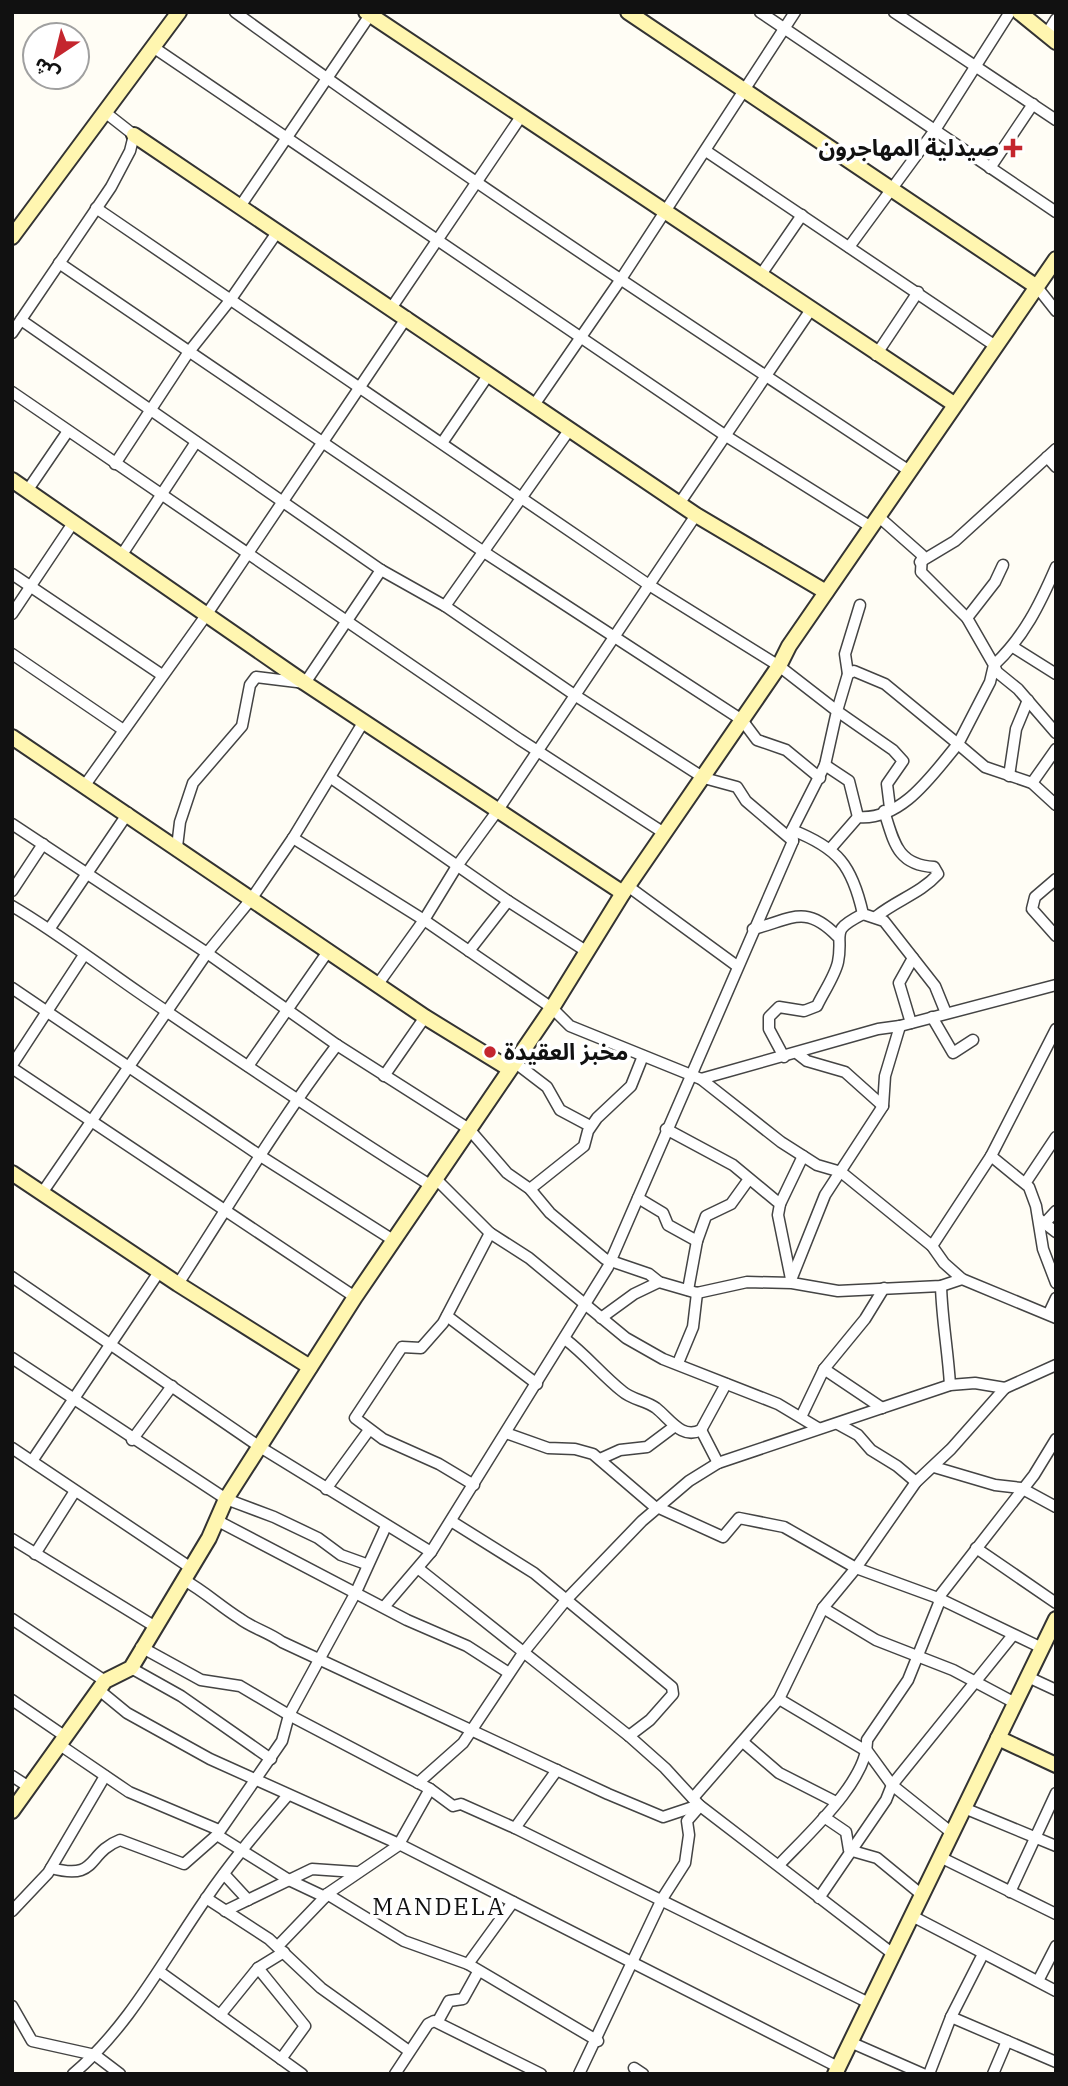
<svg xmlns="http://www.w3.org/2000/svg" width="1068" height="2086" font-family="'IBM Plex Serif','Noto Sans Arabic',serif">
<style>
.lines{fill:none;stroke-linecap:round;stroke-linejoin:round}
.street-casing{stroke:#444;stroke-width:13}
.secondary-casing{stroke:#333;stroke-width:18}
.street{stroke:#fff;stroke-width:10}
.secondary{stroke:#fff6b0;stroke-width:14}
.poi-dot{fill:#c4262e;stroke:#fff;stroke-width:2.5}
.labels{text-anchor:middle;stroke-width:7;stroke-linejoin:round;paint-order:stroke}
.poi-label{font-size:23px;font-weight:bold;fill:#111;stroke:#fff;text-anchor:end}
.neighbourhood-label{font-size:24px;letter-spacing:2px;fill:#111;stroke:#fff}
</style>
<rect width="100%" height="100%" fill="#fffdf5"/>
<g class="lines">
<defs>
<g id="street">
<path d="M235,12C454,172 682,320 908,470"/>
<path d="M760,12L1056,212"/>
<path d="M894,12L1056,120"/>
<path d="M1046,35L1056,19"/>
<path d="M153,47L726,436L871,527"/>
<path d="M706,151L994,345"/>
<path d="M990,168L1033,104"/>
<path d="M241,205L372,12"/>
<path d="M96,208L649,585L779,666L837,711L825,765L792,830L793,841L608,1267L431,1552L384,1607"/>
<path d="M849,247L935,130L1010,12"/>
<path d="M59,263L484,552L742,720L757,740L786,750L820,778"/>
<path d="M760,276L802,215"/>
<path d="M1037,287L1056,311"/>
<path d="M392,307L520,118"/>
<path d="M21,320L381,570L445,606L576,696L704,778L737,787L746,801L793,841"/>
<path d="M12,333L111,187L130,151L134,135L106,113"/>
<path d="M876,355L918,292"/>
<path d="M12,392L519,739L664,833"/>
<path d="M534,405L621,279L795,12"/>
<path d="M442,443L489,374"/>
<path d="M1047,457L1056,467"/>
<path d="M115,464L188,353L231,299L278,231"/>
<path d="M27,491L68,431"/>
<path d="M679,504L810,311"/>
<path d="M879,517L922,555L921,572L967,618L994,665L990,682L958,744L985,767L1032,783L1056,805"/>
<path d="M121,556L196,442"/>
<path d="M920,562L955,541L1056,449"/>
<path d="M1056,567C1040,604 1024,637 994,665L997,672L1018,689L1056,733"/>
<path d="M12,574L162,675"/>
<path d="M445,606L570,429"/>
<path d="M12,614L73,523"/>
<path d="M967,618L995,582L1003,565"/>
<path d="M1013,647L1056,674"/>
<path d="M12,654L122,729"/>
<path d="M848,674L845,654L860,605"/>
<path d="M825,765L849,781L858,817"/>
<path d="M1009,776L1016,729L1028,700"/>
<path d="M331,778L508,901L586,951"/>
<path d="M1032,783L1056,749"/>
<path d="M85,785L207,614L407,317"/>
<path d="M12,824L207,953L337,1045L469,1129L507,1173L530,1189L550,1213L605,1259L649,1274L659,1282L697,1293L747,1282L792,1283L838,1291L941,1286L962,1279"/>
<path d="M792,830C838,848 852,865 863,914L884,921L935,986L946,1013"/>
<path d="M293,838L424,920L552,1008L570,1026L701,1079L781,1142L817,1165L841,1172L932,1246L944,1263L962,1279L1056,1318"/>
<path d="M177,847L180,822L193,783L242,726L250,685L256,677L305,683L381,570"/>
<path d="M831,848L858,817C902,821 932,775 958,744L885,684L854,671L848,674L837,711L893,750L903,761L887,784L890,808"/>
<path d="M1056,879L1035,897L1032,909L1056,936"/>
<path d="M629,887L737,966"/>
<path d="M12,891L43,844"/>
<path d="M12,906C58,933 100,966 144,996C239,1061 333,1124 430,1185"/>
<path d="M877,916C897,900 921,893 938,874L934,867C897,865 894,842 884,811"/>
<path d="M50,928L128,813"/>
<path d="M753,929C790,920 805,903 837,936"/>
<path d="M469,951L508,901"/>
<path d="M378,984L424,920L457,866L498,810L696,515"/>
<path d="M12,988L262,1157L393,1240"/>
<path d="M932,1017L953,1053L973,1040"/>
<path d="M911,1023L899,983L913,958"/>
<path d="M1056,1029L991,1156L1029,1187L1036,1206L1043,1249L1056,1283"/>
<path d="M798,1054L807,1061L845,1072L883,1106"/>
<path d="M784,1057L769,1029V1017L779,1007L804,1011L817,1006C823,993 835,976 838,962C844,932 828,932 863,914"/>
<path d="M513,1061L547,1087L560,1110L590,1126"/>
<path d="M12,1065L84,955"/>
<path d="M248,1066L329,950"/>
<path d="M12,1068L355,1297"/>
<path d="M384,1076L425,1017"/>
<path d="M701,1079L878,1029L900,1026L1056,985"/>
<path d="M666,1129L733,1165L780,1204L778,1215L791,1279"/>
<path d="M435,1178L490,1233L529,1258L626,1338L663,1359L778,1404L818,1428"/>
<path d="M1026,1182L1056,1137"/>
<path d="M530,1189L584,1146L588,1131L597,1118L631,1086L643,1056"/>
<path d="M42,1193L207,953L252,898L293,838L364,721"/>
<path d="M638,1198L663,1213L668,1225L697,1241"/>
<path d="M780,1204L803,1156"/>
<path d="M1039,1219L1056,1232"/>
<path d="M1044,1224L1056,1211"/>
<path d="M932,1246L991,1156"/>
<path d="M12,1277L260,1447L431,1552"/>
<path d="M791,1280L825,1195L883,1106L885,1076L900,1026"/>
<path d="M178,1284C230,1204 279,1121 337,1045"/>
<path d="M941,1286C942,1320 948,1351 950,1385"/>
<path d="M688,1290L697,1241L706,1216L731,1204L749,1179"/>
<path d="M1049,1313L1056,1298"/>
<path d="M447,1316L537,1384"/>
<path d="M601,1318L634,1294L659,1282"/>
<path d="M565,1339C586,1355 602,1375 622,1391C632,1400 645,1400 656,1408C670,1419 682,1440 701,1430L726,1384"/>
<path d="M12,1358L226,1499L274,1517L318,1538L341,1555L366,1564"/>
<path d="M678,1363L693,1327L697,1293"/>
<path d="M824,1369L882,1408"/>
<path d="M801,1417L824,1369L865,1319L884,1288"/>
<path d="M838,1424L858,1435L871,1450L897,1466L916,1482"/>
<path d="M701,1430L718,1463"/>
<path d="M506,1433L548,1448L575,1449L593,1454L656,1508"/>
<path d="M132,1440L172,1386"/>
<path d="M12,1448L191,1568"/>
<path d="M600,1459L620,1450L647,1447L675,1426"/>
<path d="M32,1461L159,1272"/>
<path d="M934,1467L995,1485L1021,1488L1056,1507"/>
<path d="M474,1485L439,1464L383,1439L355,1418L402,1347L421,1348L443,1323L490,1233"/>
<path d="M326,1489L369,1430"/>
<path d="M657,1507L723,1537L739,1518L784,1527L856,1568L938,1598L1042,1648"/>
<path d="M218,1521L407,1620L467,1646L509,1673"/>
<path d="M451,1521L534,1573L672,1687L673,1694L650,1720L629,1736"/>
<path d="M12,1539L154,1626"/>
<path d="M976,1548L1056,1603"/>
<path d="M35,1554L75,1491"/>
<path d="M419,1569L629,1736L665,1768L699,1805L893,1954"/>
<path d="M184,1580C204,1591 220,1606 239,1618C252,1628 268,1632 282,1642L608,1794L663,1817L699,1805"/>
<path d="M823,1608L876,1640L953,1670L1015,1703"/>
<path d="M12,1619L105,1681"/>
<path d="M141,1647L201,1680L240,1686L289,1715L430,1789L453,1806L461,1804L515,1828L869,2003"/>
<path d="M131,1668L181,1696L271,1759"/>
<path d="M1028,1677L1056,1690"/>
<path d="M99,1690L127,1713L210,1759L399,1844L838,2067"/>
<path d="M779,1699L868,1752L892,1785L952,1833"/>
<path d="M12,1700L66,1737"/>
<path d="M743,1742L779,1773L836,1802"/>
<path d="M60,1745L129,1792L219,1830"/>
<path d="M12,1776L29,1787"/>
<path d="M418,1783L463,1743L523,1653L566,1600L642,1521L689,1481L718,1463L950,1385L975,1383L1005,1388L1056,1365"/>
<path d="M693,1798L779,1699L823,1608L856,1568L916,1482L951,1449L1005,1388"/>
<path d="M964,1808L1056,1846"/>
<path d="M824,1817L846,1832L849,1850L877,1858L922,1895"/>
<path d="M515,1828L557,1770"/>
<path d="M217,1835L289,1880L325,1897L327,1894L404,1941L468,1964L598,2041"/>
<path d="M399,1844L430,1789"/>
<path d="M940,1857L1056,1914"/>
<path d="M779,1865C805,1837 869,1780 867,1740L908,1680L939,1603L938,1598L1034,1475L1056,1439"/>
<path d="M51,1868C99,1881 86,1853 120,1840L184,1864L217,1835L282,1741L289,1715L356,1592L386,1526"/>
<path d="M224,1874L248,1900"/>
<path d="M1010,1892L1056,1793"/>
<path d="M327,1894L399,1845"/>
<path d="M206,1898L269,1939L321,1988L409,2051"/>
<path d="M819,1898L886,1800L892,1785L1013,1635"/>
<path d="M12,1911L48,1873L105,1776"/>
<path d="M225,1911L312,1869L356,1872"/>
<path d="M912,1916L1056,1991"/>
<path d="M278,1946L325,1897"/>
<path d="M468,1964L513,1902"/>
<path d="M258,1968L305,2026L281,2059"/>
<path d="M160,1972L302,2074"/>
<path d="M1038,1981L1056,1946"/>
<path d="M12,2006L32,2041L95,2055L120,2074"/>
<path d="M220,2015L258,1968L284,1952"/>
<path d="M951,2017L1056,2062"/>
<path d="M438,2021L449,2001L463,1999L478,1972"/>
<path d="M850,2042L923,2074"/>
<path d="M634,2068L643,2074"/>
<path d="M73,2074C129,2027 164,1959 205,1900C230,1863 259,1829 288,1795"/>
<path d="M395,2074L428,2024L434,2021L541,2074"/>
<path d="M579,2074L662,1899L685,1863L689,1835L687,1821L700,1806"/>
<path d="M929,2074L951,2017L983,1954"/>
<path d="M993,2074L1007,2041"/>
</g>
<g id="secondary">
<path d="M366,12L954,404"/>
<path d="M628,12L1037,287"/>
<path d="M1019,12L1056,42"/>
<path d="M134,135L696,515L826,592"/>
<path d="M12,237L179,12"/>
<path d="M12,480L305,683L623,893"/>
<path d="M12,737L425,1017L508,1068"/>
<path d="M12,1173L178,1284L310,1367"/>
<path d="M998,1738L1056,1765"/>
<path d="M12,1811L105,1681L131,1668L209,1538L226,1499L355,1297L552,1008L623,893L779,666L789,646L1056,259"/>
<path d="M835,2074L1056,1619"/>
</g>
</defs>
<!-- street casing -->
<use href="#street" class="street-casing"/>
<!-- secondary casing -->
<use href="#secondary" class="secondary-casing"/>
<!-- street -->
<use href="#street" class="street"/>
<!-- secondary -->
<use href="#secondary" class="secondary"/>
</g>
<!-- markers -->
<g class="poi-dot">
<path d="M1009.5 137.5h7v7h7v7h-7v7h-7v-7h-7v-7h7z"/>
<circle cx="490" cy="1052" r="7"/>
</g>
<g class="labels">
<!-- poi labels -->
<g class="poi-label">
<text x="999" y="156">صيدلية المهاجرون</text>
<text x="504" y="1060" text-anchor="start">مخبز العقيدة</text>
</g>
<!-- neighbourhood labels -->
<g class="neighbourhood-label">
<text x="439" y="1915">MANDELA</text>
</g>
</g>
<!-- border -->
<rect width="1068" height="2086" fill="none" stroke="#111111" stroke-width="28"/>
<!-- north arrow -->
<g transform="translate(56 56) rotate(215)"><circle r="33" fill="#ffffff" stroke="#a0a0a0" stroke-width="2"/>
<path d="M0-5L12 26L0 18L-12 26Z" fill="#c4262e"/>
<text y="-10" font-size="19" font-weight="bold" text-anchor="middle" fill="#111111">ش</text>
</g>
</svg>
